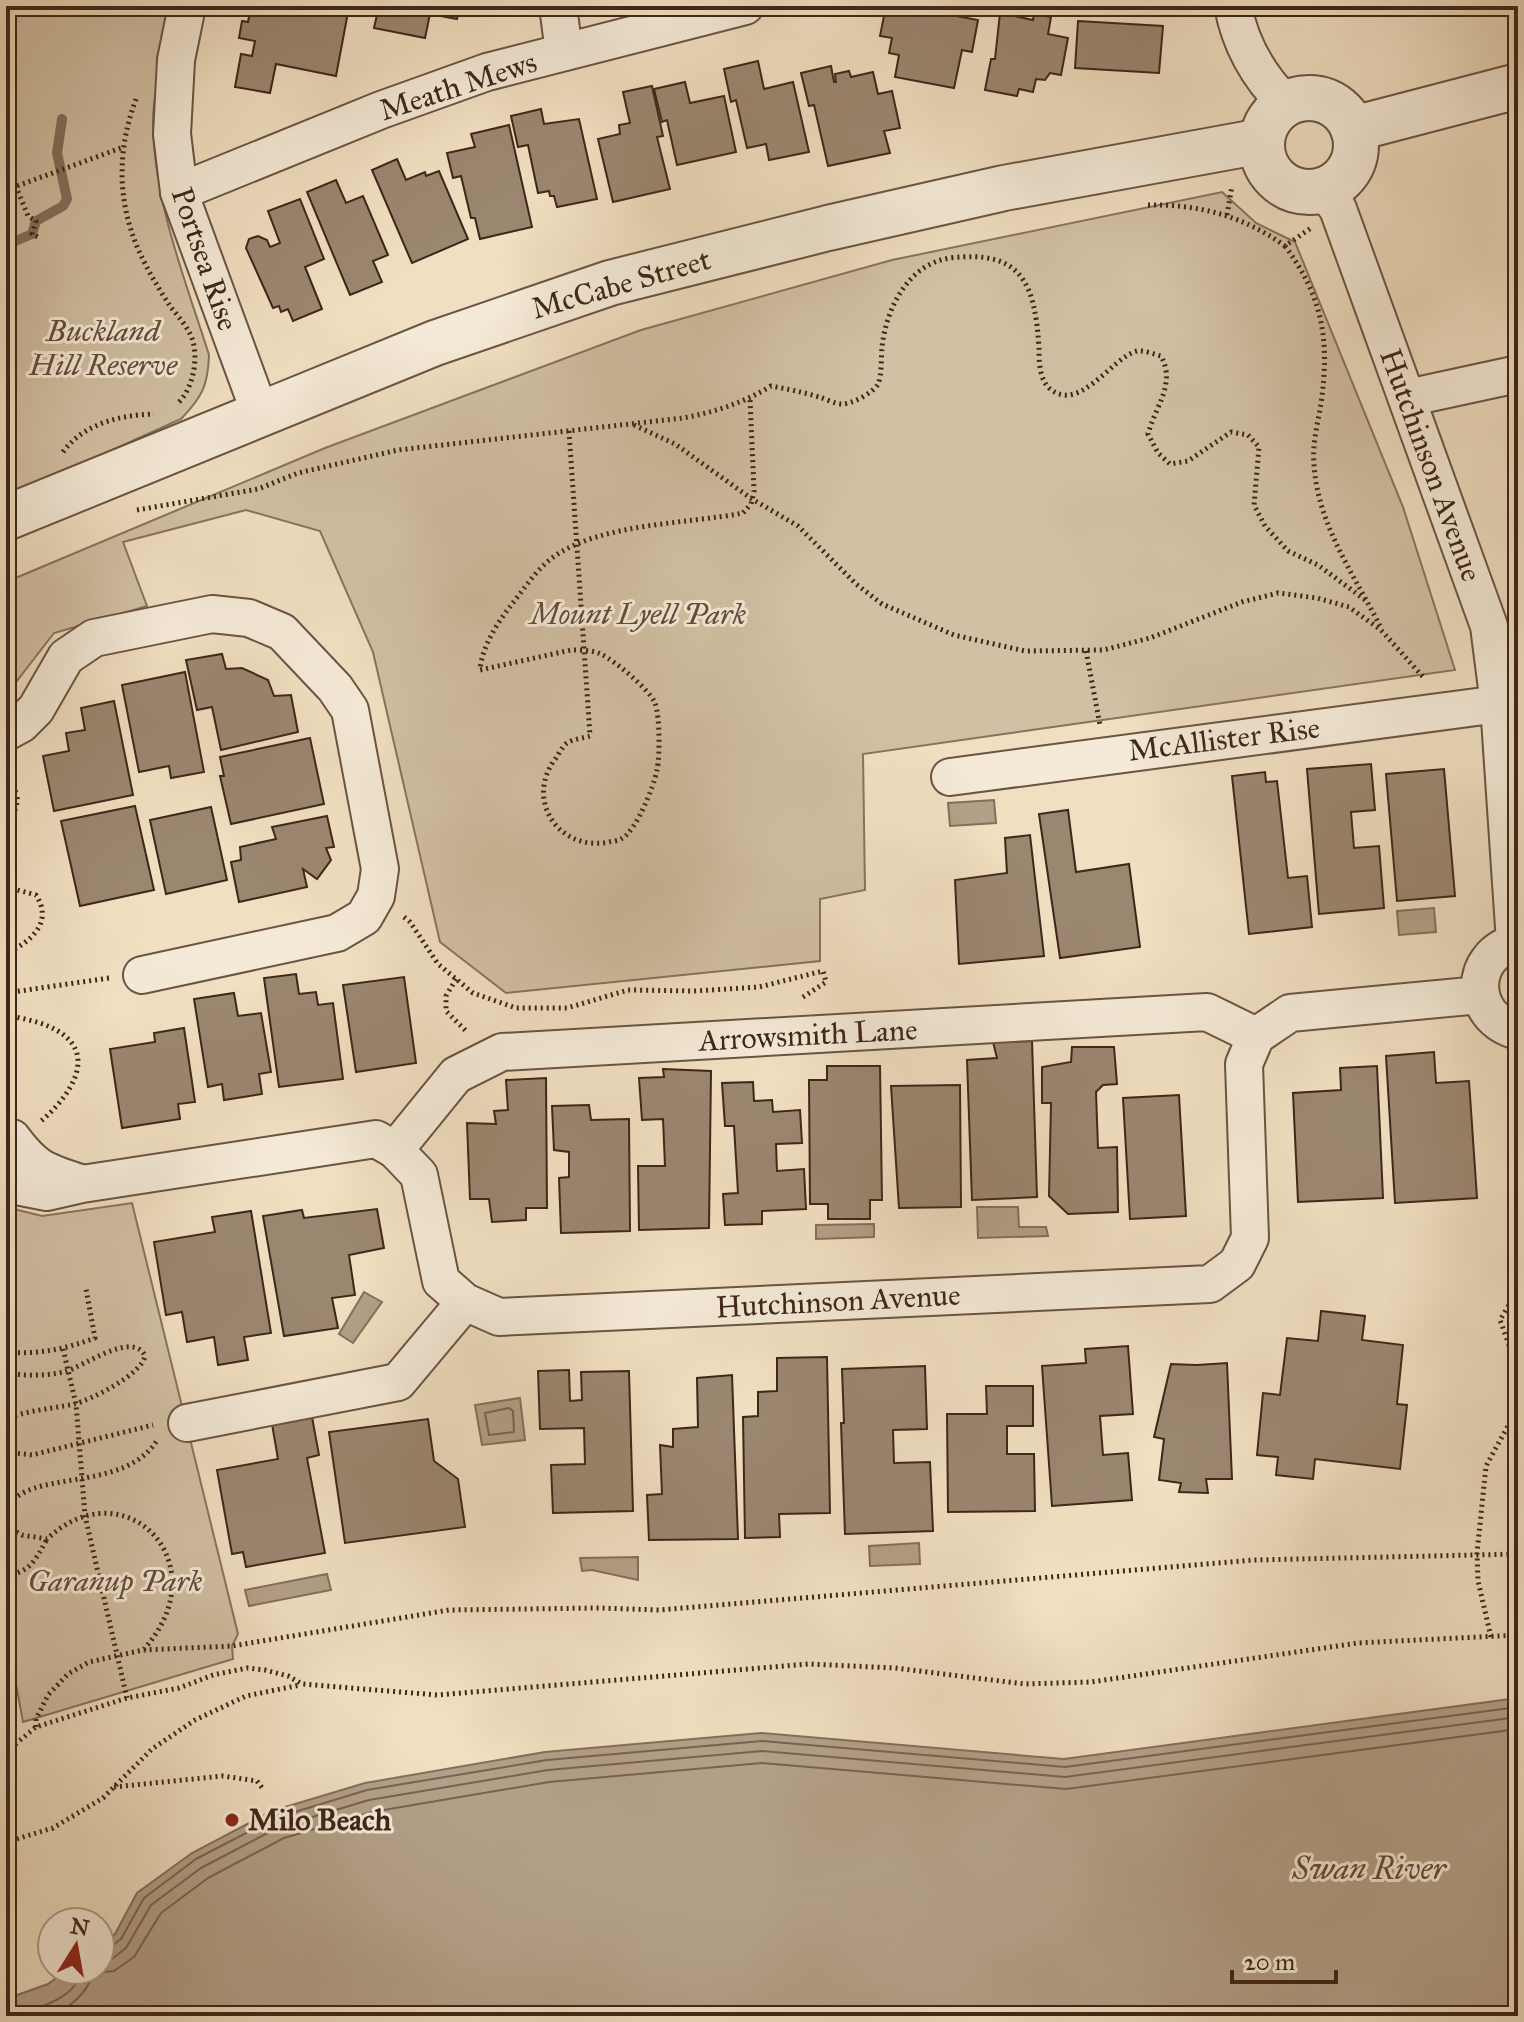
<svg xmlns="http://www.w3.org/2000/svg" width="1524" height="2022" font-family="'IM FELL Great Primer',serif">
<style>
.green{fill:#d2c0a4;stroke:#88735e;stroke-width:2}
.water{fill:#b3a088;stroke:#846f5c;stroke-width:2}
.lines{fill:none;stroke-linecap:round;stroke-linejoin:round}
.shore{stroke:#786350;stroke-width:2}
.stream{stroke:#846f5c;stroke-width:10}
.building{fill:#9b8670;stroke:#3e2619;stroke-width:2}
.minor-casing{stroke:#6a5443;stroke-width:40}
.tertiary-casing{stroke:#6a5443;stroke-width:48}
.path{stroke:#3e2619;stroke-width:5;stroke-dasharray:2 4;stroke-linecap:butt}
.minor{stroke:#f5ead7;stroke-width:36}
.tertiary{stroke:#f5ead7;stroke-width:44}
.poi-dot{fill:#8f2418;stroke:#f5ead7;stroke-width:3}
.labels{text-anchor:middle;stroke-width:6;stroke-linejoin:round;paint-order:stroke}
.street-label{font-size:30px;fill:#3e2619;stroke:#f5ead7}
.park-label{font-size:30px;font-style:italic;fill:#634c3c;stroke:#f5ead7}
.poi-label{font-size:30px;font-weight:bold;fill:#3e2619;stroke:#f5ead7;text-anchor:start}
.water-label{font-size:32px;font-style:italic;fill:#614b3a;stroke:#f5ead7}
</style>
<rect width="100%" height="100%" fill="#f0dfc1"/>
<filter id="stains"><feTurbulence type="fractalNoise" baseFrequency=".0025" numOctaves="4"/><feColorMatrix values="0 0 0 0 .2 0 0 0 0 .09 0 0 0 0 .02 0 0 0 .5 -.17"/></filter>
<radialGradient id="worn" r=".72"><stop offset=".6" stop-color="#630" stop-opacity="0"/><stop offset="1" stop-color="#630" stop-opacity=".3"/></radialGradient>
<!-- green -->
<g class="green">
<path d="M6,6H136L172,13C166,46 153,90 153,122C154,203 185,279 209,355C208,386 202,397 181,419L6,498Z"/>
<path d="M1222,192L1256,223L1295,242L1403,507L1455,670L863,754L865,890L820,899V961L506,993L440,942L373,652L320,531L246,510L123,542L147,606L54,633L6,695V582L325,448L641,330L892,260Z"/>
<path d="M132,1203L238,1634L232,1646L233,1659L23,1722L6,1630V1207L42,1216Z"/>
</g>
<!-- water -->
<g class="water">
<path d="M994,800L996,823L950,826L948,803Z"/>
<path d="M1434,908L1436,932L1399,935L1397,911Z"/>
<path d="M977,1207H1018L1019,1227H1046L1048,1236L978,1238Z"/>
<path d="M874,1224V1237L816,1239V1225Z"/>
<path d="M364,1292L382,1302L353,1343L339,1334Z"/>
<path d="M520,1398L525,1440L482,1445L475,1405Z"/>
<path d="M919,1543L920,1564L870,1566L869,1546Z"/>
<path d="M638,1557V1580L592,1570L582,1571L580,1558Z"/>
<path d="M327,1574L331,1590L249,1606L245,1590Z"/>
<path d="M1518,1698V2016H6V1999L48,1984L67,1970H100V1945L115,1934L137,1893L192,1853L272,1811L365,1783L545,1752L761,1733L1064,1759Z"/>
</g>
<g class="lines">
<!-- shore -->
<g class="shore">
<path d="M509,1408L513,1411L514,1432L489,1435L485,1413Z"/>
<path d="M100,1951L107,1950L121,1939L144,1898L196,1859L275,1818L367,1790L547,1760L762,1741L1065,1767L1518,1707"/>
<path d="M100,1961L112,1959L126,1948L151,1905L201,1868L279,1827L369,1800L548,1770L762,1751L1065,1777L1518,1717"/>
<path d="M12,2016C35,2009 78,1999 81,1970"/>
<path d="M48,2016C71,2008 85,1995 94,1973L114,1971L134,1957L161,1913L208,1878L284,1838L372,1812L549,1782L762,1763L1066,1789L1518,1729"/>
</g>
<!-- stream -->
<path class="stream" d="M6,245L32,234L36,221L63,206L67,199L57,153L62,119"/>
</g>
<!-- building -->
<g class="building">
<path d="M251,6L349,7L336,76L276,64L270,93L235,87L241,54L252,56L255,41L239,38L242,21L248,22Z"/>
<path d="M379,6H460L457,19L430,14L425,38L374,28Z"/>
<path d="M886,6H902L978,20L972,52L962,50L954,88L895,77L899,55L889,53L892,38L880,36Z"/>
<path d="M1000,13L1033,20L1034,14L1051,17L1048,34L1068,38L1061,75L1050,73L1045,80L1036,79L1033,92L1019,89L1017,96L985,90L991,59H995Z"/>
<path d="M1078,21L1163,26L1159,73L1075,68Z"/>
<path d="M758,61L764,89L793,82L809,152L769,160L766,144L747,148L736,100L731,102L724,69Z"/>
<path d="M831,66L834,82H836L835,74L849,71L851,77L873,72L878,94L892,91L900,128L884,131L890,153L828,166L814,105L809,106L801,73Z"/>
<path d="M685,82L690,103L724,96L736,152L677,165L667,120L662,122L654,89Z"/>
<path d="M652,86L663,136L657,137L670,189L613,202L598,139L620,134L619,125L630,123L623,92Z"/>
<path d="M541,109L544,124L579,119L597,199L557,207L554,196H550L549,191L538,193L528,145L518,147L511,116Z"/>
<path d="M509,125L532,227L480,239L475,218H471L461,176L453,178L447,153L475,147L471,134Z"/>
<path d="M397,159L406,180L425,172L426,176L439,171L468,239L412,263L372,170Z"/>
<path d="M336,180L346,203L363,196L388,255L373,261L382,282L350,295L307,192Z"/>
<path d="M300,199L324,259L305,267L322,309L293,321L288,309L281,312L279,306L273,308L246,248L249,239L258,236L267,240L270,247L280,243L268,211Z"/>
<path d="M1518,420V457L1508,423Z"/>
<path d="M222,654L226,669L242,668L268,680L274,696L291,695L298,732L221,750L212,707L197,710L186,660Z"/>
<path d="M185,672L204,772L171,778L169,766L139,772L122,685Z"/>
<path d="M114,701L133,795L54,811L43,756L69,751L66,733L85,730L81,708Z"/>
<path d="M310,738L324,804L231,824L220,776H224L220,757Z"/>
<path d="M1371,764L1375,810L1351,812L1354,848L1379,846L1384,908L1319,914L1307,769Z"/>
<path d="M1444,769L1455,896L1397,901L1386,774Z"/>
<path d="M1265,772L1266,782L1277,781L1288,878L1307,876L1312,927L1249,934L1232,776Z"/>
<path d="M135,806L154,890L80,906L61,821Z"/>
<path d="M211,807L227,880L166,894L150,820Z"/>
<path d="M1068,810L1076,872L1129,864L1140,947L1060,958L1039,814Z"/>
<path d="M327,816L334,847L326,848L331,860L317,879L303,869L307,887L239,902L231,862L241,860L240,847L276,839L272,827Z"/>
<path d="M1030,835L1044,956L959,964L955,880L1007,873L1005,838Z"/>
<path d="M296,974L299,994L316,992L318,1005L333,1003L343,1079L279,1087L264,978Z"/>
<path d="M404,977L416,1063L356,1072L343,985Z"/>
<path d="M234,993L238,1016L261,1013L271,1072L259,1074L262,1094L224,1100L222,1084L208,1087L194,999Z"/>
<path d="M184,1028L195,1102L178,1104L180,1119L122,1128L110,1049L155,1042L154,1033Z"/>
<path d="M1032,1041L1037,1197L972,1200L967,1060L997,1058L993,1042Z"/>
<path d="M1072,1047H1114L1117,1084L1103,1085L1096,1092L1098,1148L1117,1147L1118,1212L1068,1214L1049,1196L1051,1103H1042V1067L1071,1062Z"/>
<path d="M1434,1052L1436,1083L1469,1081L1477,1198L1395,1203L1386,1056Z"/>
<path d="M827,1066H880L882,1200H870V1219H828V1204H810L809,1080H827Z"/>
<path d="M1377,1066L1383,1198L1298,1202L1293,1093L1341,1090L1340,1068Z"/>
<path d="M663,1069L711,1071L709,1228L639,1230L638,1166H665L663,1119L642,1120L639,1078L664,1077Z"/>
<path d="M546,1078L547,1208H526V1220L492,1222L489,1199H470L467,1123L496,1124L494,1111L508,1110L506,1080Z"/>
<path d="M753,1082L754,1101L772,1100L773,1112L800,1110L802,1143L776,1144L777,1171L804,1169L806,1209L762,1211V1224L725,1225L723,1194L738,1193L734,1126H725L722,1083Z"/>
<path d="M960,1085L961,1207L899,1208L891,1086Z"/>
<path d="M1179,1095L1186,1216L1130,1219L1123,1098Z"/>
<path d="M589,1105L591,1120L629,1119L630,1231L561,1233L559,1178L569,1177V1152L554,1150L552,1106Z"/>
<path d="M377,1209L384,1248L349,1255L355,1295L332,1298L338,1328L284,1336L263,1216L302,1210L304,1218Z"/>
<path d="M251,1211L271,1333L244,1337L248,1360L218,1365L214,1337L187,1342L182,1312L166,1315L154,1242L215,1232L212,1217Z"/>
<path d="M1321,1311L1365,1316L1362,1340L1403,1345L1397,1404L1407,1405L1400,1469L1315,1459L1313,1479L1276,1475L1278,1457L1257,1455L1263,1393L1280,1395L1287,1338L1318,1341Z"/>
<path d="M1128,1346L1133,1414L1100,1416L1103,1455L1128,1453L1132,1500L1052,1506L1042,1366L1086,1363L1085,1349Z"/>
<path d="M827,1357L830,1513L779,1514L780,1537L745,1538L743,1417L758,1416V1392L777,1391V1358Z"/>
<path d="M1227,1363L1232,1479H1206L1208,1493L1179,1492L1181,1483L1159,1480L1164,1439L1154,1437L1171,1364L1197,1365Z"/>
<path d="M925,1366L927,1429L893,1430L894,1463L930,1462L933,1531L845,1534L841,1423H844L842,1369Z"/>
<path d="M569,1370L570,1401L582,1400L581,1372L629,1371L633,1511L553,1513L551,1465L585,1464L584,1428L540,1429L538,1371Z"/>
<path d="M732,1375L738,1539L649,1540L647,1495L662,1494L660,1445L673,1447V1429L698,1427L697,1378Z"/>
<path d="M986,1386H1033V1426H1007V1454H1034L1035,1511L948,1512L947,1414H987Z"/>
<path d="M312,1417L319,1455L307,1458L325,1553L246,1567L243,1552L232,1554L217,1470L278,1459L272,1424Z"/>
<path d="M428,1419L434,1461L458,1479L465,1527L345,1543L329,1432Z"/>
</g>
<g class="lines">
<defs>
<g id="minor">
<path d="M187,6L176,60L172,134L179,192L260,413"/>
<path d="M558,6L564,52"/>
<path d="M1233,6C1240,44 1259,77 1286,104"/>
<path d="M1324,190L1338,209L1489,626L1499,704L1515,942"/>
<path d="M179,192L381,110L487,72L745,6"/>
<path d="M1407,398L1518,374"/>
<path d="M6,732L21,724L36,709L66,657L94,638L212,614L249,618L282,632L335,688L350,710L380,869L376,896L364,917L337,933L142,975"/>
<path d="M950,777L1499,704"/>
<path d="M1518,942C1467,954 1468,1018 1518,1031"/>
<path d="M12,1138C35,1169 44,1171 80,1183"/>
<path d="M395,1150L456,1075L502,1052L1207,1012L1256,1036"/>
<path d="M6,1184L47,1192L82,1184L376,1139L395,1150L419,1175L441,1281L465,1302L499,1317L1210,1284L1237,1264L1250,1238L1244,1064L1256,1036L1290,1013L1480,995"/>
<path d="M187,1423L398,1382L465,1302"/>
</g>
<g id="tertiary">
<circle cx="1309" cy="145" r="47"/>
<path d="M1353,129L1518,86"/>
<path d="M6,518L435,343L610,283L828,228L1004,188L1262,141"/>
</g>
</defs>
<!-- minor casing -->
<use href="#minor" class="minor-casing"/>
<!-- tertiary casing -->
<use href="#tertiary" class="tertiary-casing"/>
<!-- path -->
<g class="path">
<path d="M136,99C120,142 117,186 131,230C139,256 155,283 170,306C177,315 186,325 191,336C200,356 193,390 177,404"/>
<path d="M9,169L28,216L36,221L32,234L40,238"/>
<path d="M6,190L121,148"/>
<path d="M1148,205C1198,204 1244,216 1285,246L1311,228"/>
<path d="M1227,215L1232,186"/>
<path d="M1285,246C1323,297 1330,341 1321,403C1318,423 1312,444 1314,464C1317,524 1355,576 1381,628"/>
<path d="M634,425L675,444L752,499L798,526L856,584L882,604L954,635L1025,651L1103,650L1150,638L1242,602L1278,593L1317,598L1349,607L1381,630L1424,678"/>
<path d="M569,431C576,533 583,634 590,736C584,738 573,739 567,743C563,746 559,753 556,758C524,799 558,852 609,842C613,841 618,841 621,839C636,832 654,786 657,770C660,756 660,716 655,703C649,689 615,661 601,654C592,650 581,650 571,650L480,670C482,647 497,623 512,604C524,589 536,570 552,558C599,523 687,524 743,513L751,504L754,491L750,399"/>
<path d="M63,452C84,423 121,415 154,414"/>
<path d="M137,510L258,489L298,473L398,450L683,418C715,412 743,403 771,386C787,389 803,392 819,397C826,399 835,404 842,404C852,404 873,393 878,384C882,375 881,358 882,347C886,309 908,264 950,258C1023,249 1035,285 1039,348C1039,360 1039,378 1049,388C1079,415 1112,357 1137,351C1144,350 1153,354 1161,356C1176,384 1156,405 1148,434L1158,453L1170,464L1188,461L1231,432L1248,435L1259,447L1254,505L1265,526L1288,551L1318,565L1368,602"/>
<path d="M1086,651L1100,725"/>
<path d="M6,784L17,793C18,807 15,813 6,823"/>
<path d="M6,887L36,895C54,923 30,942 6,954"/>
<path d="M404,917L410,922L438,964L473,993L516,1008H567L628,990L694,991L759,987L823,971L826,982L800,999"/>
<path d="M456,979L446,996V1011L466,1031"/>
<path d="M6,993L109,978"/>
<path d="M6,1015C24,1019 45,1022 61,1033C99,1059 65,1101 40,1122"/>
<path d="M1518,1129L1509,1142L1518,1158"/>
<path d="M1518,1290L1500,1320L1518,1370"/>
<path d="M63,1349L76,1404L85,1516L127,1698"/>
<path d="M6,1352C38,1355 65,1349 95,1338L86,1289"/>
<path d="M6,1373C26,1376 44,1376 64,1372C83,1367 133,1330 145,1356C142,1374 91,1400 74,1404C51,1409 28,1410 6,1419"/>
<path d="M6,1452L32,1455L153,1425"/>
<path d="M6,1509C28,1467 124,1495 158,1439"/>
<path d="M6,1526L22,1535L47,1539C124,1466 221,1563 144,1649"/>
<path d="M6,1575C30,1573 36,1559 47,1539"/>
<path d="M1491,1637L1478,1581L1477,1553L1486,1466L1514,1415L1518,1395"/>
<path d="M36,1727V1719L48,1695L68,1674L89,1662L143,1650L232,1646L449,1610L599,1608L659,1610L1254,1560L1518,1554"/>
<path d="M6,1752L36,1727L127,1698L179,1688L213,1675L247,1668L265,1670L288,1676L302,1684L437,1695L808,1664L895,1668L1024,1684L1091,1682L1358,1643L1518,1635"/>
<path d="M114,1787L223,1776L257,1781L263,1789"/>
<path d="M6,1851L10,1841L53,1828L103,1798L152,1749L195,1720L246,1696L300,1685"/>
</g>
<!-- minor -->
<use href="#minor" class="minor"/>
<!-- tertiary -->
<use href="#tertiary" class="tertiary"/>
</g>
<!-- markers -->
<circle class="poi-dot" cx="232" cy="1820" r="8"/>
<g class="labels">
<!-- street labels -->
<g class="street-label">
<text transform="translate(458 86) rotate(-18)" y="10">Meath Mews</text>
<text transform="translate(205 259) rotate(71)" y="10">Portsea Rise</text>
<text transform="translate(621 284) rotate(-16)" y="10">McCabe Street</text>
<text transform="translate(1431 465) rotate(70)" y="10">Hutchinson Avenue</text>
<text transform="translate(1224 739) rotate(-7)" y="10">McAllister Rise</text>
<text transform="translate(808 1035) rotate(-3)" y="10">Arrowsmith Lane</text>
<text transform="translate(838 1301) rotate(-3)" y="10">Hutchinson Avenue</text>
</g>
<!-- park labels -->
<g class="park-label">
<text x="103" y="341">Buckland<tspan x="103" dy="34">Hill Reserve</tspan></text>
<text x="638" y="624">Mount Lyell Park</text>
<text x="115" y="1591">Garanup Park</text>
</g>
<!-- poi labels -->
<g class="poi-label">
<text x="248" y="1830">Milo Beach</text>
</g>
<!-- water labels -->
<g class="water-label">
<text x="1369" y="1879">Swan River</text>
</g>
</g>
<!-- margin -->
<rect width="1524" height="2022" fill="none" stroke="#f0dfc1" stroke-width="32"/>
<rect x="8" y="8" width="1508" height="2006" fill="none" stroke="#3e2619" stroke-width="4"/>
<rect x="16" y="16" width="1492" height="1990" fill="none" stroke="#3e2619" stroke-width="2"/>
<!-- north arrow -->
<g transform="translate(76 1946) rotate(11)"><circle r="38" fill="#f5ead7" stroke="#ac9c8b" stroke-width="2"/>
<path d="M0-6L14 30L0 20L-14 30Z" fill="#8f2418"/>
<text y="-12" font-size="22" font-weight="bold" text-anchor="middle" fill="#3e2619">N</text>
</g>
<!-- scale -->
<path d="M1232 1970v12h104v-12" fill="none" stroke="#3e2619" stroke-width="4"/>
<text x="1244" y="1970" font-size="24" fill="#3e2619" stroke="#f5ead7" stroke-width="6" paint-order="stroke">20 m</text>
<rect width="100%" height="100%" filter="url(#stains)"/>
<rect width="100%" height="100%" fill="url(#worn)"/>
</svg>
